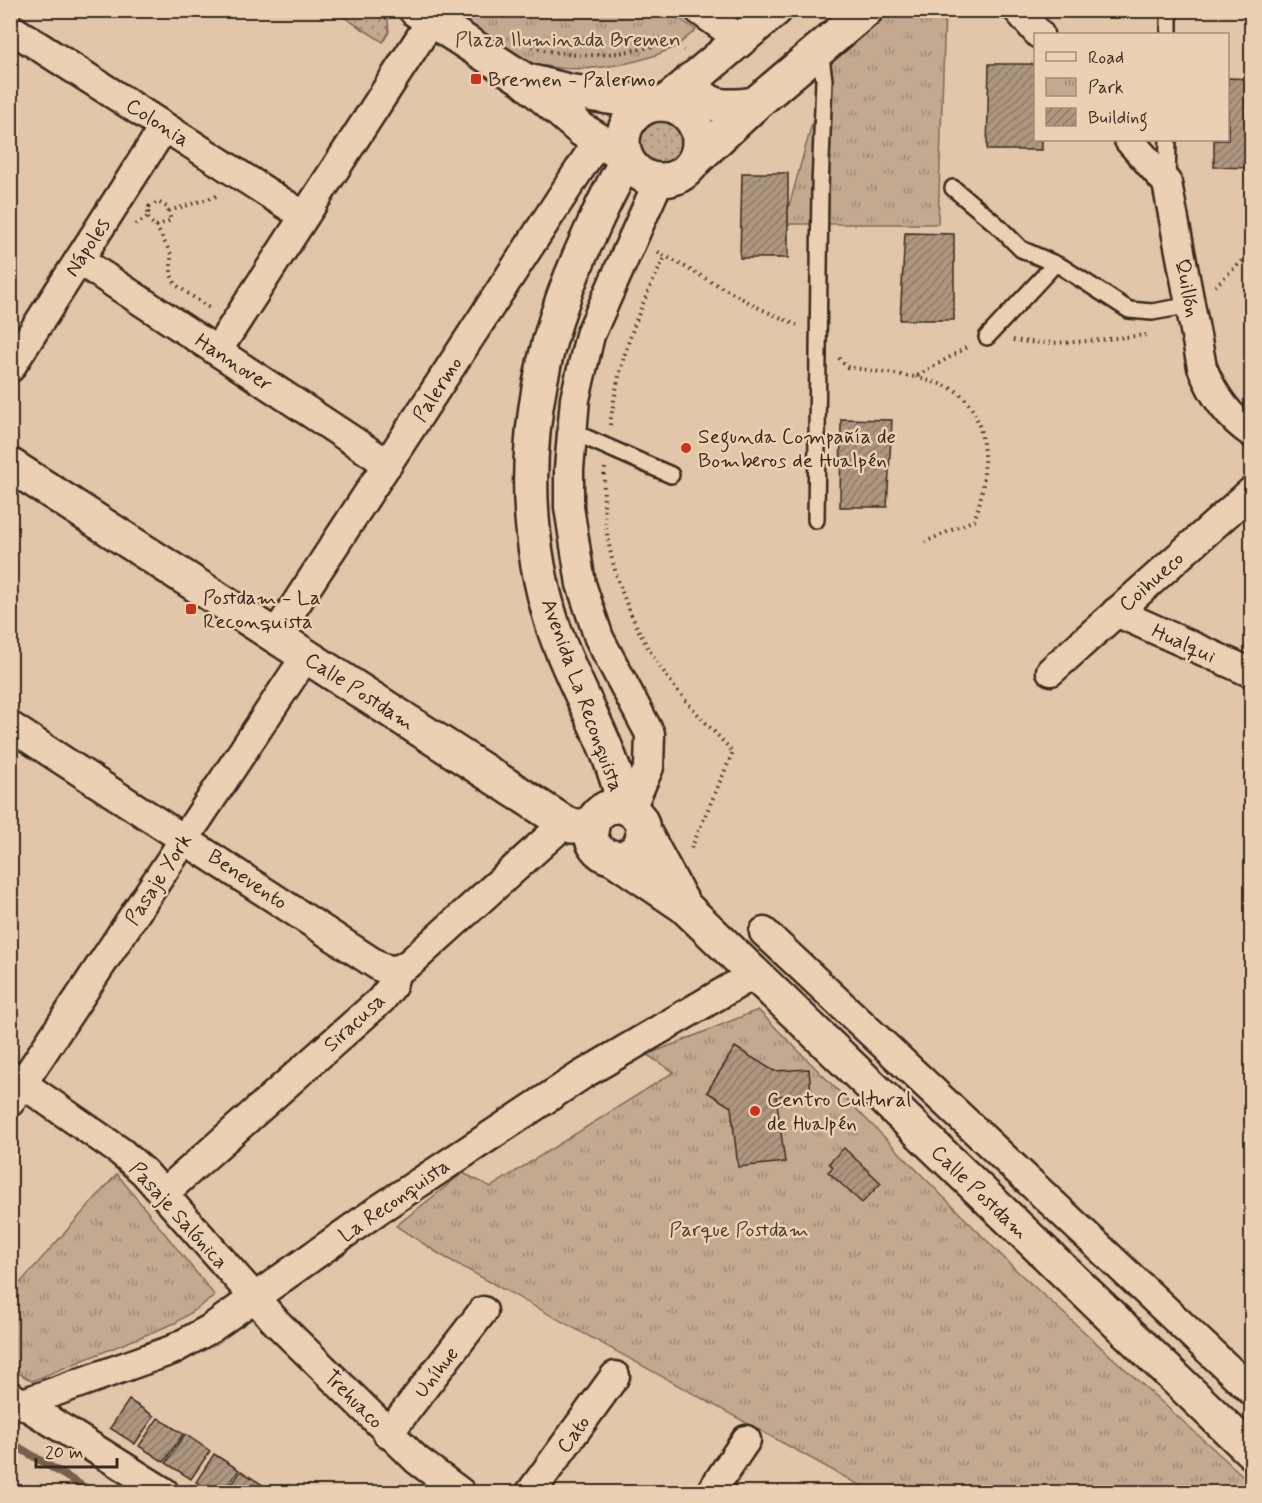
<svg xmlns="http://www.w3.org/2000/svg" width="1262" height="1503" font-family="Mynerve,sans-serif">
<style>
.grass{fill:url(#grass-dots);stroke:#7f6a57;stroke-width:1.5}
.park{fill:url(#park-tufts);stroke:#7f6a57;stroke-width:1.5}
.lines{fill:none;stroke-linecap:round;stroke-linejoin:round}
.stream{stroke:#755f4e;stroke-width:8}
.building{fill:url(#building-hatch);stroke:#3b2a1e;stroke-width:1.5}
.service-casing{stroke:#3b2a1e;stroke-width:20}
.minor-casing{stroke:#3b2a1e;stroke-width:33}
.tertiary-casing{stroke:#3b2a1e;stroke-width:38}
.secondary-casing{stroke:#3b2a1e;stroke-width:38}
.path{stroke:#3b2a1e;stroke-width:4;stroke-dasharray:1.5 4.5;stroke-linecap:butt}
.service{stroke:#ecd0b3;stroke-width:15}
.minor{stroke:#ecd0b3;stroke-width:28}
.tertiary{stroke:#ecd0b3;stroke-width:33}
.secondary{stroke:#ecd0b3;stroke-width:33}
.poi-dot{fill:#c8321e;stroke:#ecd0b3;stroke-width:2}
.labels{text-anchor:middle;stroke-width:5;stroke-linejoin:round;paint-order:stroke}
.park-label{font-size:21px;fill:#4f3d2f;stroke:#ecd0b3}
.poi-label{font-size:21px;fill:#3b2a1e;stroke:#ecd0b3;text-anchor:start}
.street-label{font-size:21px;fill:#3b2a1e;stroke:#ecd0b3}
</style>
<defs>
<pattern id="grass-dots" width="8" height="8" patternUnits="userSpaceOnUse" patternTransform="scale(1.5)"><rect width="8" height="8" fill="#c3a990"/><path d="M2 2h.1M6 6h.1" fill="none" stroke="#a08a75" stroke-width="1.8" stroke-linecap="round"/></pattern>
<pattern id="park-tufts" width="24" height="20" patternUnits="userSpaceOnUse" patternTransform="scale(1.5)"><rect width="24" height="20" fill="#c3a990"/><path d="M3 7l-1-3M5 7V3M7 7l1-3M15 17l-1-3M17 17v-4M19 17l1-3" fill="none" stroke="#a08a75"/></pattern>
<pattern id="building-hatch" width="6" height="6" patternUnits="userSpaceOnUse" patternTransform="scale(1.5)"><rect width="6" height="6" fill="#ae967f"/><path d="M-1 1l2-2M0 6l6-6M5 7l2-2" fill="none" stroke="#8f7b67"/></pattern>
</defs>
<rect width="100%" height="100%" fill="#e2c6aa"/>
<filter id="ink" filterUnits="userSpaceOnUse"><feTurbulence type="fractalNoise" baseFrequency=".0167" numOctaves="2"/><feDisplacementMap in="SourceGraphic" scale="12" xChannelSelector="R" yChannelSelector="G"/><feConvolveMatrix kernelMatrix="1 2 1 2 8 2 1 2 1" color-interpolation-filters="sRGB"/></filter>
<g filter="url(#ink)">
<!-- grass -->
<g class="grass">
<path d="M334,11H373L388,20L389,32L383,42Z"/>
<circle cx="662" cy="141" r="26"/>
</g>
<!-- park -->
<g class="park">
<path d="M439,11H668L696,30C688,36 680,45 671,49C631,67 573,75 531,63C498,53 468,28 439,11Z"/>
<path d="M887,11H945L938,224H788V210L824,80L816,68Z"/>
<path d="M758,1010L1017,1271L1251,1483V1492H872L441,1255L396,1226L463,1173L491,1187L674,1072L647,1055Z"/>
<path d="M117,1174L215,1296L175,1323L32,1381L11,1369V1293Z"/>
</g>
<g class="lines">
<!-- stream -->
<path class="stream" d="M10,1442L92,1492"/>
</g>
<!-- building -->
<g class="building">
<path d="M989,64H1036V140H1042V150H987Z"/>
<path d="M1228,78L1252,79V168L1214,167V140H1228Z"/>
<path d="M742,173H788V258H740Z"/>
<path d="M905,233L954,234V320H900Z"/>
<path d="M841,419L892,420L887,507H840Z"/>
<path d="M735,1047L774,1071L809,1069L811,1094L776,1096L785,1162L738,1167L731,1107L707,1092Z"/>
<path d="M844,1148L881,1183L862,1203L828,1172L833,1167L829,1163Z"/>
<path d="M129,1400L154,1416L135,1444L110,1428Z"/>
<path d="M158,1418L183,1434L164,1462L139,1446Z"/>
<path d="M185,1434L210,1451L191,1479L166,1463Z"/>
<path d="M214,1454L239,1470L224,1492H212L196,1482Z"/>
<path d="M241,1471L266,1487L262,1492H227Z"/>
</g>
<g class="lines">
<defs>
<g id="service">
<path d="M1169,34V10"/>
<path d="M1167,183L1168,140"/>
<path d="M953,188L996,224L1021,249L1062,267L1129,310L1152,312L1192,305"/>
<path d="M987,337L1055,264"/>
<path d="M571,431L671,475"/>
<path d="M816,520L820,188L824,80L820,50"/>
</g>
<g id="minor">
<path d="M699,10L741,40"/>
<path d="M1018,10L1039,34"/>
<path d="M10,28L304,216"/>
<path d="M1129,140L1167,183L1202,367C1212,393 1228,417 1252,433"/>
<path d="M79,260L388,464"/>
<path d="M217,351L431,21"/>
<path d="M10,368L164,127"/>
<path d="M1116,612L1252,673"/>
<path d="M275,636L598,141"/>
<path d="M1051,671L1252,491"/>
<path d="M10,726L380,967C393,972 400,970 411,962L565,823"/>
<path d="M630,810L649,767L650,734L599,638L581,584L569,507V469L575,399L590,335L659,180"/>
<path d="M764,932L1252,1391"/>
<path d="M10,1075L121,1152L144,1172L276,1322L417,1460L460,1492"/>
<path d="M10,1102L306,656"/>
<path d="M163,1194L381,1000L392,986L396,970"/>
<path d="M12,1397L164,1492"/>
<path d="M23,1403L172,1350L210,1329L378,1210L582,1075L756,973"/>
<path d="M388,1434L483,1311"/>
<path d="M531,1492L615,1376"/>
<path d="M711,1492L746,1440"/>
</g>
<g id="tertiary">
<path d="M416,10L523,79L582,130L626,157"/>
<path d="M692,79C702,110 728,108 755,104"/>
<path d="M528,81L568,91L656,104"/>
<circle cx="661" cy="142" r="38"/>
<path d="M664,104L775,10"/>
<path d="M695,160L755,104L866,10"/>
<path d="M624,807C612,744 573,687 553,626C512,497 530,363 586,242C599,214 610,187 627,161"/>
</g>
<g id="secondary">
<path d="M10,465L565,823L572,826H592"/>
<circle cx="617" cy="832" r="26"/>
<path d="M643,830L683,904"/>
<path d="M612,857L684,906L1252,1452"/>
</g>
</defs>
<!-- service casing -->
<use href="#service" class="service-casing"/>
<!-- minor casing -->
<use href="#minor" class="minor-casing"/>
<!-- tertiary casing -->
<use href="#tertiary" class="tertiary-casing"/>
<!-- secondary casing -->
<use href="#secondary" class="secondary-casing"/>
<!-- path -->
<g class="path">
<path d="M532,47C587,62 618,54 672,42L684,50"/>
<path d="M169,211L220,195"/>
<path d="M136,225L147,217L150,206L158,202L167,207L171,220L156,226C144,218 147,213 151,202"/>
<path d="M156,226L171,254V275L176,285L212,310"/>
<path d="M658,252L761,309L797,325"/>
<path d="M1215,286L1252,252"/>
<path d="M1013,340C1057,347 1102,339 1146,335"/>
<path d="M839,358L847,367L915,377L969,346"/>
<path d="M916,377C928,381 945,384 956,391C991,415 989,484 974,520L925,542"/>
<path d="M610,425C619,360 636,313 666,255"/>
<path d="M605,468C598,537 622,611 661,668C681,698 708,725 733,752L690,851"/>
</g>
<!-- service -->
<use href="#service" class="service"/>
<!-- minor -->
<use href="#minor" class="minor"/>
<!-- tertiary -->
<use href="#tertiary" class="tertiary"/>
<!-- secondary -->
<use href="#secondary" class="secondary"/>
</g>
</g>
<!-- markers -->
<g class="poi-dot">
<rect x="470" y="73" width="12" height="12" rx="3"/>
<circle cx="686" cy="448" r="6"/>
<rect x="185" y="603" width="12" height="12" rx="3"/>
<circle cx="755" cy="1111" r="6"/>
</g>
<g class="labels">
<!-- park labels -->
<g class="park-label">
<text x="568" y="46">Plaza Iluminada Bremen</text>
<text x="739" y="1236">Parque Postdam</text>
</g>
<!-- poi labels -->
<g class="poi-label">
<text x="488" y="86">Bremen - Palermo</text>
<text x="698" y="443">Segunda Compañía de<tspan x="698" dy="24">Bomberos de Hualpén</tspan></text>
<text x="203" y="604">Postdam - La<tspan x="203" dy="24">Reconquista</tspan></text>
<text x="767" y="1106">Centro Cultural<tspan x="767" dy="24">de Hualpén</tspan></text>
</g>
<!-- street labels -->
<g class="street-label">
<text transform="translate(158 122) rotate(33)" y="7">Colonia</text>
<text transform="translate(87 247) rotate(-57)" y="7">Nápoles</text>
<text transform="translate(1188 288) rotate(79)" y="7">Quillón</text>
<text transform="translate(234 362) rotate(33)" y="7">Hannover</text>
<text transform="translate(437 389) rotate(-57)" y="7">Palermo</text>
<text transform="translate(1151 581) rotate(-42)" y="7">Coihueco</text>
<text transform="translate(1184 643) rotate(24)" y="7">Hualqui</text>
<text transform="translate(360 691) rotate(33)" y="7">Calle Postdam</text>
<text transform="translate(583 695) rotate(70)" y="7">Avenida La Reconquista</text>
<text transform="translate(158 879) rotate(-57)" y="7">Pasaje York</text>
<text transform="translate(248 879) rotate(34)" y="7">Benevento</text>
<text transform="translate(354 1022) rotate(-43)" y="7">Siracusa</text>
<text transform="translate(980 1192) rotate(44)" y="7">Calle Postdam</text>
<text transform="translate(394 1200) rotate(-35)" y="7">La Reconquista</text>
<text transform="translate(179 1215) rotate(48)" y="7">Pasaje Salónica</text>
<text transform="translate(436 1372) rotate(-52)" y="7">Uníhue</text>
<text transform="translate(354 1399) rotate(45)" y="7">Trehuaco</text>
<text transform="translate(573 1434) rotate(-54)" y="7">Cato</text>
</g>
</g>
<!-- margin -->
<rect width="1262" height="1503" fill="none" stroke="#ecd0b3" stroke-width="36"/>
<rect x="18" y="18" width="1226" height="1467" fill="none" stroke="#3b2a1e" stroke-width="2" filter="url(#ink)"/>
<!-- legend -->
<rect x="1034" y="33" width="195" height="108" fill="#ecd0b3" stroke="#a58e77" stroke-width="1.5"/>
<rect x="1046" y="52" width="30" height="9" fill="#ecd0b3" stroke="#a58e77" stroke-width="1.5"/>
<text x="1088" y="63" font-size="18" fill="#3b2a1e">Road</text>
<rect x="1046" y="78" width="30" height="18" fill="url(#park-tufts)" stroke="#a58e77" stroke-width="1.5"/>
<text x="1088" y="93" font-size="18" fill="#3b2a1e">Park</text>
<rect x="1046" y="108" width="30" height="18" fill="url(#building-hatch)" stroke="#a58e77" stroke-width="1.5"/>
<text x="1088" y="123" font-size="18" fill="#3b2a1e">Building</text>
<!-- scale -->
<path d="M36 1458v9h81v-9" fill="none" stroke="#3b2a1e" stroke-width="3"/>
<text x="45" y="1458" font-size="18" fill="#3b2a1e" stroke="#ecd0b3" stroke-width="4.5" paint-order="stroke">20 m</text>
</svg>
